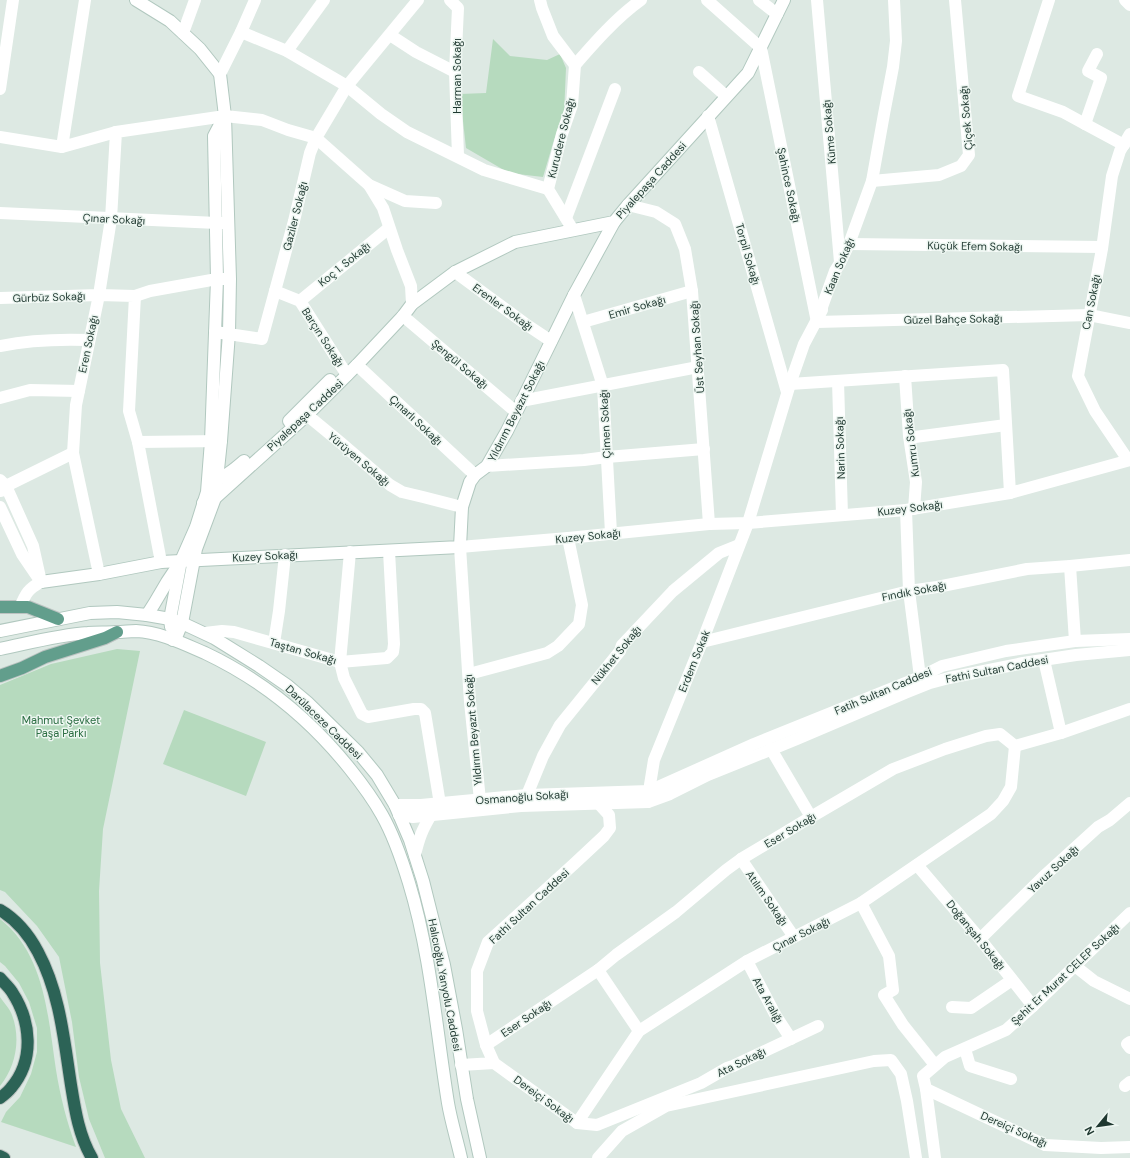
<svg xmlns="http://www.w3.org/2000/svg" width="1130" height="1158" font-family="'DM Sans',sans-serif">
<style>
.green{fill:#b6dabe}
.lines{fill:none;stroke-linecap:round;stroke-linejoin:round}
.secondary-casing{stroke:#b1c8bf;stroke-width:14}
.primary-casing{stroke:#bcc3c1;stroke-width:14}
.highway-casing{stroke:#bcc3c1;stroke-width:14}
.street{stroke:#fff;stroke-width:12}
.secondary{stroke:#fff;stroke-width:12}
.primary{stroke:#629e8c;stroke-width:12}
.highway{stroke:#2c6356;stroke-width:12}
.labels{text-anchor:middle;stroke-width:3;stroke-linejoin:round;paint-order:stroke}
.street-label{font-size:11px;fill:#1f3830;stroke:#edf6f1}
.park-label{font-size:11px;fill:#2b6d42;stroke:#edf6f1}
</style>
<rect width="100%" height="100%" fill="#dde9e3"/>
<!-- green -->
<g class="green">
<path d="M493,39L510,56L547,60L560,54L566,68L564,114L554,140L543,177L509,173L466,148L460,94L486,93Z"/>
<path d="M117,649L140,651L103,829L99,891L100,963L111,1060L121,1109L145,1158H105L89,1119L79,1077L72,1022L59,957L37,926L5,892L0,890V685L51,664Z"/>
<path d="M184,710L266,742L246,796L163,764Z"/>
<path d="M0,919C45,954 48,1017 56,1070C60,1095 67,1123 76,1147L1,1122L6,1112L20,1097L31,1074L37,1052V1028L29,1002L19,983L5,966L0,962Z"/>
<path d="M0,997C4,1003 10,1009 12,1015C21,1039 16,1066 0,1086Z"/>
</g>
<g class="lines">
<defs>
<g id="secondary">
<path d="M136,0L170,21L200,49L220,74L225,116L230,279L229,333L221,441L215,498L196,549L182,623L177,635L173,640"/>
<path d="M289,421L330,380"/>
<path d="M213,481C224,478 235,469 244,461"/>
<path d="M203,503L215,498L307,415L357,365L403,316L412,304L455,272L515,242L614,222L628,205L748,73L784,0"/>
<path d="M41,582L99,574L161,562L460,547L462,507L470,482L475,475L487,466L507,431L574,295L614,222"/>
<path d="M147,615L154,604L167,582L181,561L196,527L207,492L211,441L217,279L214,136L224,117"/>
<path d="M171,627L170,619L180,566"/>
<path d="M0,631L90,613L117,612L147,615L170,619L182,623L214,638L259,666L288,686L307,702L358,752L377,775L395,805L410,840L423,881L444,965L456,1029L467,1099L480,1158"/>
<path d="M0,649C29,643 58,635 88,633C97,632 107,633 116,632C123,632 130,631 136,631C160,632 184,644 205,653C262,680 311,720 350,769C362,784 373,799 382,815C394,836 402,860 409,883C431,955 436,1029 448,1103C451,1121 457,1140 461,1158"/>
</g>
<g id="primary">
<path d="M0,607H28L58,619"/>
<path d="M0,676L22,668L45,657L105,638L117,632"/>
</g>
<g id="highway">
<path d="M0,910C17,920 29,935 38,952C60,993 64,1040 71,1085C75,1110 79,1136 92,1158"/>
<path d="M0,978C4,983 9,987 12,992C31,1021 35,1060 11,1088C8,1092 4,1095 0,1098"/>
<path d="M0,1156L4,1158"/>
</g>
</defs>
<!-- secondary casing -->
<use href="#secondary" class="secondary-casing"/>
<!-- primary casing -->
<use href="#primary" class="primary-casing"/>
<!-- highway casing -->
<use href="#highway" class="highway-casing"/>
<!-- street -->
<g class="street">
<path d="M85,0L62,147L116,132"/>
<path d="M450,0L458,8L455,72L458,156"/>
<path d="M540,0L542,8L553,36L575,65L572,105L562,134L548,189L573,230"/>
<path d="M707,0L761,48L817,322L1089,315L1130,323"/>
<path d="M759,0L777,14"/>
<path d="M817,0L840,262"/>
<path d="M1049,0L1018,96L1063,112L1085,124L1124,145"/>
<path d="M1125,0L1130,5"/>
<path d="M241,32L287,51L347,86L381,114L407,132L484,170L548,189"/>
<path d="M183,33L195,0"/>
<path d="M390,35L416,52L455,72"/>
<path d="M287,51L324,0"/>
<path d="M575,65C595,42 616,18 641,0"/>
<path d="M699,72L726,96"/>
<path d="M220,74L241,32L255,0"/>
<path d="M0,89L13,0"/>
<path d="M708,116L787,392"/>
<path d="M1085,124L1101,78L1088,71L1097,54"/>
<path d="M0,137L62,147"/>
<path d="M872,181L939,175L961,166L969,155L955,0"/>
<path d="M369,185L405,201L436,203"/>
<path d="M628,205L656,212L675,224L685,249L692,291L709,524"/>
<path d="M0,213L217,223H225"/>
<path d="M566,218L615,89"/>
<path d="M849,244L1102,247"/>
<path d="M455,272L527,325L551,341"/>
<path d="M275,291L300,301L347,375"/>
<path d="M574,295L603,386L611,533"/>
<path d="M135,296L150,291L217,279H226"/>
<path d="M0,298L99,295L111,219L116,132L225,116L262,120L288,130L316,138L310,153L294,221L262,339L215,332"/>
<path d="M300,301L389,228"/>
<path d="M412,304L411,286L397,250L383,208L369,185L316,138L347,86L418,0"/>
<path d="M403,316L516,412"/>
<path d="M583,322L692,291"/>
<path d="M0,346C29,340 60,339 89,340"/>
<path d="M357,365L475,475"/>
<path d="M905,376L909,436L916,482L914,509"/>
<path d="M838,381L842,515"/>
<path d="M790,384L1003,370L1010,493"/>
<path d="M0,398L30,390L79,391"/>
<path d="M521,401L698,367"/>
<path d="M307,415L341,443L390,485L402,492L423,497L462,507"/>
<path d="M909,436L915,437L1006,425"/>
<path d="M1128,460L1095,411L1078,376L1102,249L1112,176L1120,151L1130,134"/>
<path d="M487,466L584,460L607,457L704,449"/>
<path d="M0,480L6,486L33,546L41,582"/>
<path d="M1,491L6,486L73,453"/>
<path d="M0,507L22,554L37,576"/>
<path d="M906,510L909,591L920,677"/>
<path d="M350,552L340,662L344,678L362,714L368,717L414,709H421L425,713L440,804"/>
<path d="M161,562L138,442L221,441"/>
<path d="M1070,566L1075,641"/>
<path d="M99,574L73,453L76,405L99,295L135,296L129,411L138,442"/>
<path d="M20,607C26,593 28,589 41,582"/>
<path d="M205,633L222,631L234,632L340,662L387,658L393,652L394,644L389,551"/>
<path d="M702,642L909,591L937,587L1027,569L1070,566L1130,560"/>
<path d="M274,643L279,611L285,555"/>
<path d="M1044,660L1061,733"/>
<path d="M469,674L547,653L558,646L579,624L582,605L568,538"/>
<path d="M1015,746L1061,733L1130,709"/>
<path d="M771,749L811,817"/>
<path d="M527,795L543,756L560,725L620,651L622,645L673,591L719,553L739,545"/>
<path d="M648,802L649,791L654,760L702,642L748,523L790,384L804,344L822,310V307L835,271L840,263L849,244L872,181L884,114L893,67L896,41L894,0"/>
<path d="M395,805H421L527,795L649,791L754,744L920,677L942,666L1006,651L1075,641L1130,639"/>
<path d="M481,810L470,702L460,547L568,538L709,524L748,523L906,510L1010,493L1130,460"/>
<path d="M399,815L413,817L521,806L648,802L670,794L708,775L797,739L905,693L930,683L949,678L1023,663L1076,655L1130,650"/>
<path d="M415,855C419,838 422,830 431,815"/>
<path d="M741,859L794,937"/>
<path d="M917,865L980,939L1033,1006"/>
<path d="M861,903L889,956L893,990L884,995L903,1025L935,1065"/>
<path d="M980,939L1043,877L1098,827L1110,820L1130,803"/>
<path d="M747,961L776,1016L791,1039"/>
<path d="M1075,966L1094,981L1130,999"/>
<path d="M598,970L639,1031"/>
<path d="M952,1007L971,1008L1012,980"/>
<path d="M1130,1042L1127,1044L1130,1048"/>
<path d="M486,1045L598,970L616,955L676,912L726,870L741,859L811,817L893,769L945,749L986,736L1000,734L1015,746"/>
<path d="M965,1049L970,1066L1011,1079"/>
<path d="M494,1063L577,1123L597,1125L701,1083L727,1068L733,1066L818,1026"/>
<path d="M461,1065L494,1063L486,1045L477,1011V971L488,942L574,864L604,836L610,828L609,815L599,804"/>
<path d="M1125,1086L1130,1082"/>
<path d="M926,1089L1045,1145L1101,1148L1130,1147"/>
<path d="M577,1123L639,1031L747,961L861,903L991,814L1003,801L1011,787L1015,746"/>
<path d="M598,1158L622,1131L666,1106L874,1061L891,1060L901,1074L907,1101L916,1158"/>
<path d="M935,1158L926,1089L923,1076L945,1057L1006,1030L1033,1006L1130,913"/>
</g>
<!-- secondary -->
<use href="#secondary" class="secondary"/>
<!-- primary -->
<use href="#primary" class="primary"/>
<!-- highway -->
<use href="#highway" class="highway"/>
</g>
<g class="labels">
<!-- street labels -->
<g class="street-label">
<text transform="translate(457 76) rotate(-90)" y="4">Harman Sokağı</text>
<text transform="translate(966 118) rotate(-95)" y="4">Çiçek Sokağı</text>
<text transform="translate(829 132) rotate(-95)" y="4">Küme Sokağı</text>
<text transform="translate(561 138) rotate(-76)" y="4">Kurudere Sokağı</text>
<text transform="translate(651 180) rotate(-48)" y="4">Piyalepaşa Caddesi</text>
<text transform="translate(789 185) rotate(78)" y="4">Şahince Sokağı</text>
<text transform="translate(295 216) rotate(-76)" y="4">Gaziler Sokağı</text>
<text transform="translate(114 219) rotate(3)" y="4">Çınar Sokağı</text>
<text transform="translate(975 246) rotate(1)" y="4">Küçük Efem Sokağı</text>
<text transform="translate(748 254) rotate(74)" y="4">Torpil Sokağı</text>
<text transform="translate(344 264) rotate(-39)" y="4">Koç 1. Sokağı</text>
<text transform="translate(839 266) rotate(-67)" y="4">Kaan Sokağı</text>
<text transform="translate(49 297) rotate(-2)" y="4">Gürbüz Sokağı</text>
<text transform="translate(1091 302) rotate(-79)" y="4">Can Sokağı</text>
<text transform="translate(503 307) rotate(36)" y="4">Erenler Sokağı</text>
<text transform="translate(637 307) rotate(-16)" y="4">Emir Sokağı</text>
<text transform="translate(953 319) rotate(-1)" y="4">Güzel Bahçe Sokağı</text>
<text transform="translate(323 337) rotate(57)" y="4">Barçın Sokağı</text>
<text transform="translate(88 344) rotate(-78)" y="4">Eren Sokağı</text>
<text transform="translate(697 347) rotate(-94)" y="4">Üst Seyhan Sokağı</text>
<text transform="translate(460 364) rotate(40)" y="4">Şengül Sokağı</text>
<text transform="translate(516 411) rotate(-63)" y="4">Yıldırım Beyazıt Sokağı</text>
<text transform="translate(305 415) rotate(-43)" y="4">Piyalepaşa Caddesi</text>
<text transform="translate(416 420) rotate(43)" y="4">Çınarlı Sokağı</text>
<text transform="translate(605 424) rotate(-93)" y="4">Çimen Sokağı</text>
<text transform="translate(911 443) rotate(-97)" y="4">Kumru Sokağı</text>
<text transform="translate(840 448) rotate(-92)" y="4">Narin Sokağı</text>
<text transform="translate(359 459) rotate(40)" y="4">Yürüyen Sokağı</text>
<text transform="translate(910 508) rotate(-7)" y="4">Kuzey Sokağı</text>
<text transform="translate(588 536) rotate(-6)" y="4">Kuzey Sokağı</text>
<text transform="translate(265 556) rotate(-3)" y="4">Kuzey Sokağı</text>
<text transform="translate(914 591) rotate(-11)" y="4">Fındık Sokağı</text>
<text transform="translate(303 651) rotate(16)" y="4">Taştan Sokağı</text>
<text transform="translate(616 655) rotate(-51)" y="4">Nükhet Sokağı</text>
<text transform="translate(694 661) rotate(-68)" y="4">Erdem Sokak</text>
<text transform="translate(997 669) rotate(-11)" y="4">Fathi Sultan Caddesi</text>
<text transform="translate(883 691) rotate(-23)" y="4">Fatih Sultan Caddesi</text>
<text transform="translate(324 722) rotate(44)" y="4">Darülaceze Caddesi</text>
<text transform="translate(473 730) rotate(-95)" y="4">Yıldırım Beyazıt Sokağı</text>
<text transform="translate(522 797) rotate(-4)" y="4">Osmanoğlu Sokağı</text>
<text transform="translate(790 830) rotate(-31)" y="4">Eser Sokağı</text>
<text transform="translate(1053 869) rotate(-43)" y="4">Yavuz Sokağı</text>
<text transform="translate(767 898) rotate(55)" y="4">Atılım Sokağı</text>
<text transform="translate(529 906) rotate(-43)" y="4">Fathi Sultan Caddesi</text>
<text transform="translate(801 934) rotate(-27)" y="4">Çınar Sokağı</text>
<text transform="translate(976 935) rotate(51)" y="4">Doğanşah Sokağı</text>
<text transform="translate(1065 974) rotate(-43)" y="4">Şehit Er Murat CELEP Sokağı</text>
<text transform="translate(445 985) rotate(79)" y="4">Halıcıoğlu Yanyolu Caddesi</text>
<text transform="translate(768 1000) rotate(61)" y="4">Ata Aralığı</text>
<text transform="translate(526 1018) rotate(-34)" y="4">Eser Sokağı</text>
<text transform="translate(741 1062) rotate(-26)" y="4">Ata Sokağı</text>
<text transform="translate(544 1099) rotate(36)" y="4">Dereiçi Sokağı</text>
<text transform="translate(1014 1129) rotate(24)" y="4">Dereiçi Sokağı</text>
</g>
<!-- park labels -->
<g class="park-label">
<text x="61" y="724">Mahmut Şevket<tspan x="61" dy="13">Paşa Parkı</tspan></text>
</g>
</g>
<!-- north arrow -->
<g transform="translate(1098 1126) rotate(241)" stroke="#edf6f1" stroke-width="3" paint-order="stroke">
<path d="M0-3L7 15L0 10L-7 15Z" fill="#1f3830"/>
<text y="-6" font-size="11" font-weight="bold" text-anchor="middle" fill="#1f3830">N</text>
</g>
</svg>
